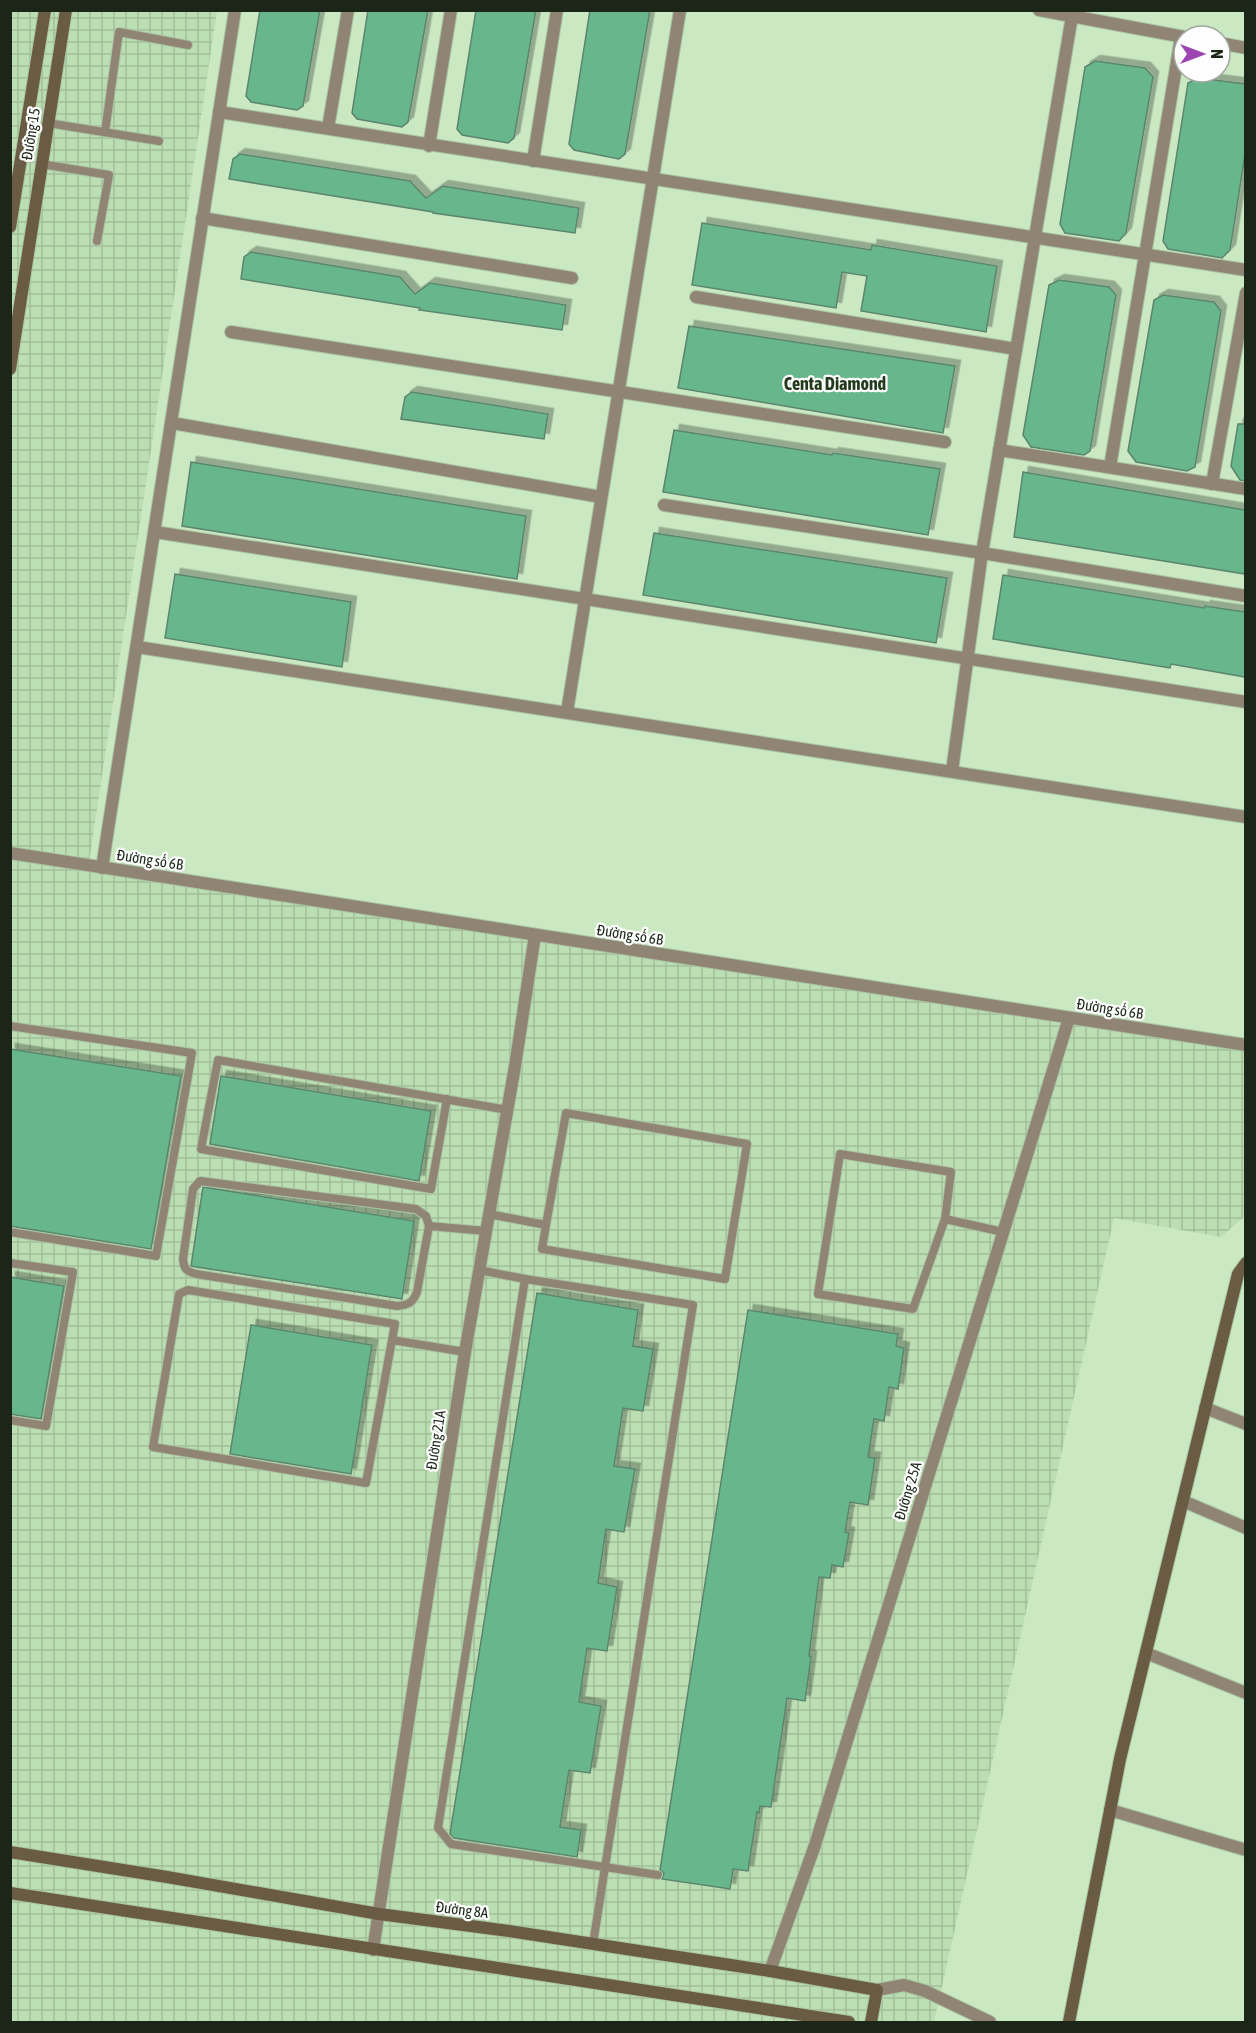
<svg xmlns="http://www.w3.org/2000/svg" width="1256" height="2033" font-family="'Asap Condensed',sans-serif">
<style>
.industrial{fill:url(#industrial-grid)}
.building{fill:#68b68c;stroke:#5b856d;stroke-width:1.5;filter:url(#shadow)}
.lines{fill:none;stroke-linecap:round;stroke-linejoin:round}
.lane-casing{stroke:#aac5a3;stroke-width:10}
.street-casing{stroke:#aac5a3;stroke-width:14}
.secondary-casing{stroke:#aac5a3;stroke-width:14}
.lane{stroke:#908575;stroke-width:8}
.street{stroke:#908575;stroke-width:12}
.secondary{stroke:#6a5b44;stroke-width:12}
.labels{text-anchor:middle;stroke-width:4.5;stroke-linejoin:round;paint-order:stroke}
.street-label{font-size:15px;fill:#1b2618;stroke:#fefefe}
.quarter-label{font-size:18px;font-weight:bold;fill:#233b1d;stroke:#fefefe}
</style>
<defs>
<pattern id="industrial-grid" width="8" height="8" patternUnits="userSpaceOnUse" patternTransform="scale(1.5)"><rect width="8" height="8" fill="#bcdeb3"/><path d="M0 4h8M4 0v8" fill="none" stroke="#a1be99"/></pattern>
<filter id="shadow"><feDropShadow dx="5.5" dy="-5.5" stdDeviation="0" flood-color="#0004"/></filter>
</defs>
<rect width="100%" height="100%" fill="#cae8c2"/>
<!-- industrial -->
<path class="industrial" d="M11,11H217L88,869L1245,1051V1216L1221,1237L1114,1218L934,2022H11Z"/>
<!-- building -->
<g class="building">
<path d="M260,10H320L303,106L297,110L251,102L246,96Z"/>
<path d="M368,10H428L408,122L402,127L357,119L352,113Z"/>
<path d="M476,10H536L514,138L508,143L462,135L457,129Z"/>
<path d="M590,10H650L625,154L619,159L574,150L569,144Z"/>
<path d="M1095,61L1145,68L1153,77L1126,233L1119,241L1065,233L1060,224L1085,67Z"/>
<path d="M1198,78L1245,84V154L1230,250L1222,258L1168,249L1163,241L1188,83Z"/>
<path d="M240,154L410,181L426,198L443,186L579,208L575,233L433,213V212L229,179L233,159Z"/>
<path d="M702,223L871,250L872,245L997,266L986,332L861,311L867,276L842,272L836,308L692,285Z"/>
<path d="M251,252L400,277L415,294L430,283L566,305L562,330L419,310L420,308L241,279L244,257Z"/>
<path d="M1059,280L1109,287L1116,295L1090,451L1084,455L1031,447L1023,435L1049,285Z"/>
<path d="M1163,295L1214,302L1221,311L1195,467L1187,471L1136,462L1128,451L1154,300Z"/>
<path d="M689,326L955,366L943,433L678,388Z"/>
<path d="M412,392L548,414L544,439L401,419L405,397Z"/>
<path d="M1238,424H1245V481L1240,480L1231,466Z"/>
<path d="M674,430L832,455L833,453L940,469L928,535L663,492Z"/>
<path d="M191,462L526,516L517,579L182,526Z"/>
<path d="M1023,472L1245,510V574L1014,537Z"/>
<path d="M654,533L947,578L936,643L643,595Z"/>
<path d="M175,574L351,602L342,667L165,638Z"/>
<path d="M1003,575L1204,608L1205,606L1245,612V677L1171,664L1170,668L993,639Z"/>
<path d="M10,1049L181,1076L151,1249L10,1226Z"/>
<path d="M221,1076L431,1111L419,1181L210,1144Z"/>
<path d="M203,1187L414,1221L402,1299L191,1266Z"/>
<path d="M10,1277L64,1286L41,1419L10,1414Z"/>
<path d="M537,1293L638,1310L633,1346L653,1349L643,1411L623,1408L614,1466L635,1469L624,1532L606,1529L598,1583L617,1587L607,1651L587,1648L579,1702L601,1706L590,1773L569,1770L560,1827L581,1830L577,1857L454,1838L450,1834Z"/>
<path d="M748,1310L898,1334L896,1346L904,1348L898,1389L889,1387L884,1421L874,1419L868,1457L875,1458L868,1505L850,1502L845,1532L849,1533L843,1567L832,1565L830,1578L819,1577L809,1656L811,1657L805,1701L787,1698L771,1807L760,1806L759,1813L757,1812L748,1871L733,1869L730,1889L662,1879L664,1873L660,1870Z"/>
<path d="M251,1325L372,1345L351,1474L230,1454Z"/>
</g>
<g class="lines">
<defs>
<g id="lane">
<path d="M48,123L159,141"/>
<path d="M105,132L119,32L188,45"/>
<path d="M41,164L109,175L97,241"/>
<path d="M10,1026L192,1053L156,1256L10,1232"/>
<path d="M447,1099L431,1189L201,1149L218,1060L508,1110"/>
<path d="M489,1214L546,1225L566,1113L747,1144L725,1279L542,1249L546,1225"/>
<path d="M945,1219L913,1309L818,1294L840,1154L951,1172L945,1219L1003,1232"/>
<path d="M429,1226L417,1292C413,1303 408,1305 397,1306L196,1274C186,1271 184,1269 183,1259L193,1189L200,1181L416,1209L426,1216L429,1226L486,1231"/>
<path d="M10,1263L73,1272L46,1426L10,1420"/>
<path d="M479,1270L525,1279L438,1828L451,1844L658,1875"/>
<path d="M525,1279L693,1305L593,1944"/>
<path d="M392,1340L366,1483L153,1447L179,1294L188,1290L395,1324L392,1340L465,1352"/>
</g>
<g id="street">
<path d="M1039,10L1184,37"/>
<path d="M1220,43L1246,48"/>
<path d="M219,112L1246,270"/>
<path d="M328,128L348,10"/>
<path d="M429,146L451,10"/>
<path d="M533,161L557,10"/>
<path d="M202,218L572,278"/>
<path d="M696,297L1016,349"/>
<path d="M231,332L945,442"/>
<path d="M172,423L601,497"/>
<path d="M999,450L1246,489"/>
<path d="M1110,467L1181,37"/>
<path d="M1212,484L1246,293"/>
<path d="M664,505L982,553L1246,596"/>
<path d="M155,532L1246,702"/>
<path d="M137,647L1246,817"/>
<path d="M567,712L680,10"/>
<path d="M952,771L982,553L1073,10"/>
<path d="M10,853L1246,1045"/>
<path d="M102,868L235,10"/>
<path d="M1205,1408L1246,1424"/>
<path d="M1183,1501L1246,1528"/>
<path d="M1146,1653L1246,1693"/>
<path d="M1110,1810L1246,1850"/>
<path d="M373,1950L465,1352L515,1066L535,935"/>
<path d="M770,1971L815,1845L1069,1018"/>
<path d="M877,1990L904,1985L925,1991L990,2022"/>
</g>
<g id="secondary">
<path d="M10,227L45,10"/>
<path d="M10,369L66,10"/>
<path d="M10,1852L167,1877L379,1914L509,1931L770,1971L877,1990L871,2022"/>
<path d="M10,1893L849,2022"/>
<path d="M1069,2022L1120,1759L1238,1274L1246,1263"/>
</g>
</defs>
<!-- lane casing -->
<use href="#lane" class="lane-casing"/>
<!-- street casing -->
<use href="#street" class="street-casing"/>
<!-- secondary casing -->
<use href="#secondary" class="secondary-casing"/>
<!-- lane -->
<use href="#lane" class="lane"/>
<!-- street -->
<use href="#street" class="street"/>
<!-- secondary -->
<use href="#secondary" class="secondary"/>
</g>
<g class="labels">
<!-- street labels -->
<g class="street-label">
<text transform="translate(31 134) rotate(-81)" y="5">Đường 15</text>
<text transform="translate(150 860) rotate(9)" y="5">Đường số 6B</text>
<text transform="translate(630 935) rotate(9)" y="5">Đường số 6B</text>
<text transform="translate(1110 1009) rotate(9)" y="5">Đường số 6B</text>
<text transform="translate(436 1440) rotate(-81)" y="5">Đường 21A</text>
<text transform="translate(908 1491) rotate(-73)" y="5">Đường 25A</text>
<text transform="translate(462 1910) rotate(7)" y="5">Đường 8A</text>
</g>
<!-- quarter labels -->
<g class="quarter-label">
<text x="835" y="390">Centa Diamond</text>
</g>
</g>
<!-- border -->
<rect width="1256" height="2033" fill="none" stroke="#1b2618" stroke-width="24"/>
<!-- north arrow -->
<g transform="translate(1202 54) rotate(90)"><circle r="28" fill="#fefefe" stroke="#a3a8a2" stroke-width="1.5"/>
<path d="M0-4.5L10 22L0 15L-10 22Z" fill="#9d46b3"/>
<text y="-9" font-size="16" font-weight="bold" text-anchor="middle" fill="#1b2618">N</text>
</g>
</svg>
